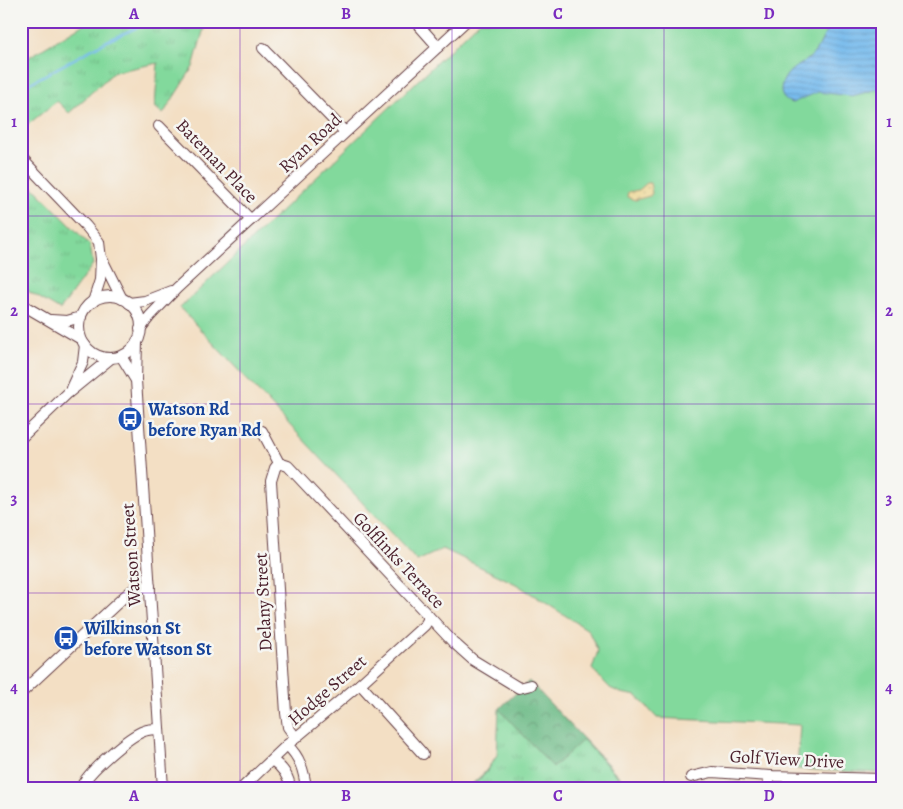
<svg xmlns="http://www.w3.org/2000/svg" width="903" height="809" font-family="Alegreya,serif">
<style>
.grass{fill:#82d99c;stroke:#667c64}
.forest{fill:url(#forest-crowns);stroke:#5a6c58}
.sand{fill:url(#sand-dots);stroke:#9c7c64}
.park{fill:url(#park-tufts);stroke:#667c64}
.water{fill:url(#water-rules);stroke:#606d8c}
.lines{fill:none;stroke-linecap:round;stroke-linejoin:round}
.stream{stroke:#77bbed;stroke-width:2.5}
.minor-casing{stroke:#633c42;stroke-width:12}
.minor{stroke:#fff;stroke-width:10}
.grid{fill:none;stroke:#7b2cbf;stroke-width:1;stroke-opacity:0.55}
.labels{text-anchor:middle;stroke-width:5;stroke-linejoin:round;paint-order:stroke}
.street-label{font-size:18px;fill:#4a1f2b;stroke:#f6f6f2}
.transit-label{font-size:18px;font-weight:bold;fill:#164399;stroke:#f6f6f2;text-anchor:start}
.neatline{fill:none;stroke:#7b2cbf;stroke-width:2}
.grid-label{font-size:16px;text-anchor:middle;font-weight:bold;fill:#7b2cbf}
</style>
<defs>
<pattern id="forest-crowns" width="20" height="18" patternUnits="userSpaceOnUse" patternTransform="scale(1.25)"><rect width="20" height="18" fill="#69b984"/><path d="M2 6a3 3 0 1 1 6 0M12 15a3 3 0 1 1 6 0" fill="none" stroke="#58966c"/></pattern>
<pattern id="sand-dots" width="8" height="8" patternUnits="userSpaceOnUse" patternTransform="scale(1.25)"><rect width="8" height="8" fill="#eeda9e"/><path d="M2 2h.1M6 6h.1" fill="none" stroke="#cebb88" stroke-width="1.8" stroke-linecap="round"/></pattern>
<pattern id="park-tufts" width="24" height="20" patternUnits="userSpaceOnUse" patternTransform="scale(1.25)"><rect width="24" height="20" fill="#82d99c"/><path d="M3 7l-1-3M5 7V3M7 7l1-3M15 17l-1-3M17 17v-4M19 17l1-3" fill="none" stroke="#72ba87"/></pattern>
<pattern id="water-rules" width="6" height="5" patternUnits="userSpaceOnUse" patternTransform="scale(1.25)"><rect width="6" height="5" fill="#77bbed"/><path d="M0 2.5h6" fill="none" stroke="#68a0cb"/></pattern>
</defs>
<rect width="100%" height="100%" fill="#f6f6f2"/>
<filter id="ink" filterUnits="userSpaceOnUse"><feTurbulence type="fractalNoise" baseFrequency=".02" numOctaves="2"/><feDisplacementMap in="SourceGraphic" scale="10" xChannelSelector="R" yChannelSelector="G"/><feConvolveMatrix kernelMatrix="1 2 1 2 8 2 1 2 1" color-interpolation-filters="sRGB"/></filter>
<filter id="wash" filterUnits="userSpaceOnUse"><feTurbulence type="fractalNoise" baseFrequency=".0096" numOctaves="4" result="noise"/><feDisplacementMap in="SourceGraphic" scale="20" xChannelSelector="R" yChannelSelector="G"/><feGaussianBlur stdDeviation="1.12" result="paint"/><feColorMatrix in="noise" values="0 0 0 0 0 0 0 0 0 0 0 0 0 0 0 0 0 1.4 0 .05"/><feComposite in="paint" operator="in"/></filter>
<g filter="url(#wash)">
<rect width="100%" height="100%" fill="#f3dfc4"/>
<!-- grass -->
<path class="grass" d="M480,21H882V773L797,769L800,725L657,718L637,696L621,693L610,688L592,669L598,651L588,630L516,584L443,549L417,561L180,308Z"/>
<!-- forest -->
<path class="forest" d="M529,681L630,788H468L485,772L498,754L500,708Z"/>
<!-- sand -->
<path class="sand" d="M647,183H650L652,193L650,196L635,200L627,197L628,192L639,190Z"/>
<!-- park -->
<g class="park">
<path d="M89,21H206L193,67L163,114L155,107L158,63L114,72L69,113L57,101L21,130V62Z"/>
<path d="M21,175L90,245L93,264L60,310L21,287Z"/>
<path d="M499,709L553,767L583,740L628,788H470L486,773L497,755Z"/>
</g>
<!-- water -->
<path class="water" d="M832,21H882V88L852,96L818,92L792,103C774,98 781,78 793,69C801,64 809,60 815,52C822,43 825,31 832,21Z"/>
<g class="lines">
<!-- stream -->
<path class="stream" d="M21,88L107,41L151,21"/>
</g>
</g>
<g filter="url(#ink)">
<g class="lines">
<defs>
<g id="minor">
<path d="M415,21L438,47"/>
<path d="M263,48L345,132"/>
<path d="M159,126L251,220"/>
<path d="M21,158L86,226L99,242L101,259L100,280L93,302"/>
<path d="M102,259L122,299"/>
<circle cx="110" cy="327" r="31"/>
<path d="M129,303L145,301L171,291"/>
<path d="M21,304L81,339"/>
<path d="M51,320L67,321L81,317"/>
<path d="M140,329L150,316L177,288L466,21"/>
<path d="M137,341L136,380L163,788"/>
<path d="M121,356L135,379"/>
<path d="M71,388L83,362L85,345"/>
<path d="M262,431L279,463L288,466L453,642L473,660L519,688L531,685"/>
<path d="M21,438L68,393L111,358"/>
<path d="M279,463L275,468L271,481L286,713L288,727L296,738"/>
<path d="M360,684L423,754"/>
<path d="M21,693L125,596L134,589L150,586"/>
<path d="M287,745C300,757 304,771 306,788"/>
<path d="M272,760C282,767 289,775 290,788"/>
<path d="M691,777L712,772L771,776L882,779"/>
<path d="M81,788C86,773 129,736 144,731C149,729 154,729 159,729"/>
<path d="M242,788L287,745L360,684L425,625L428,620V615"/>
<path d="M767,788L771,776"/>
</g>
</defs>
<!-- minor casing -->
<use href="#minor" class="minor-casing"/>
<!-- minor -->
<use href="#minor" class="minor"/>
</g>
</g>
<!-- grid -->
<path class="grid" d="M240,21V788M452,21V788M664,21V788M21,216H882M21,404H882M21,593H882"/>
<!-- icons -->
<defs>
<symbol id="bus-disc" viewBox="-11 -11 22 22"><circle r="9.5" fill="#1a4fb4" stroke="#f6f6f2"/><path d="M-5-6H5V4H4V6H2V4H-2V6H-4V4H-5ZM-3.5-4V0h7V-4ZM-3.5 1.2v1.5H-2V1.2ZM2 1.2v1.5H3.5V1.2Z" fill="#fff"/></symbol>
</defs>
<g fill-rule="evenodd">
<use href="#bus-disc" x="116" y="405" width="28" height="28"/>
<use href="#bus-disc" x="52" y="624" width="28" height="28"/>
</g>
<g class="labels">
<!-- street labels -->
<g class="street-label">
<text transform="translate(310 143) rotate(-43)" y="6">Ryan Road</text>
<text transform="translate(217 161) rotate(46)" y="6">Bateman Place</text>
<text transform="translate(131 555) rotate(-94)" y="6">Watson Street</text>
<text transform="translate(399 560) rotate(47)" y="6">Golflinks Terrace</text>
<text transform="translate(263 602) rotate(-93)" y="6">Delany Street</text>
<text transform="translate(327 690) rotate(-41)" y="6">Hodge Street</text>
<text transform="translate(787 759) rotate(3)" y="6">Golf View Drive</text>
</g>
<!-- transit labels -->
<g class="transit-label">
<text x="148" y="415">Watson Rd<tspan x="148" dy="21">before Ryan Rd</tspan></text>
<text x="84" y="634">Wilkinson St<tspan x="84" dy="21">before Watson St</tspan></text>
</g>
</g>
<!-- margin -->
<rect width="903" height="809" fill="none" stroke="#f6f6f2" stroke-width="55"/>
<rect x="28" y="28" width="848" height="754" class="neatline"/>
<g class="grid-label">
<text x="134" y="19">A</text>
<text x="346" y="19">B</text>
<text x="558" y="19">C</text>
<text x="769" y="19">D</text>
<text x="14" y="127">1</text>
<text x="889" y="127">1</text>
<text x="14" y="316">2</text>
<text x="889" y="316">2</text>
<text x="14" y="504">3</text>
<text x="889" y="504">3</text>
<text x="14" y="693">4</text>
<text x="889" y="693">4</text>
<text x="134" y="801">A</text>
<text x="346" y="801">B</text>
<text x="558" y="801">C</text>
<text x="769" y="801">D</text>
</g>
</svg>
